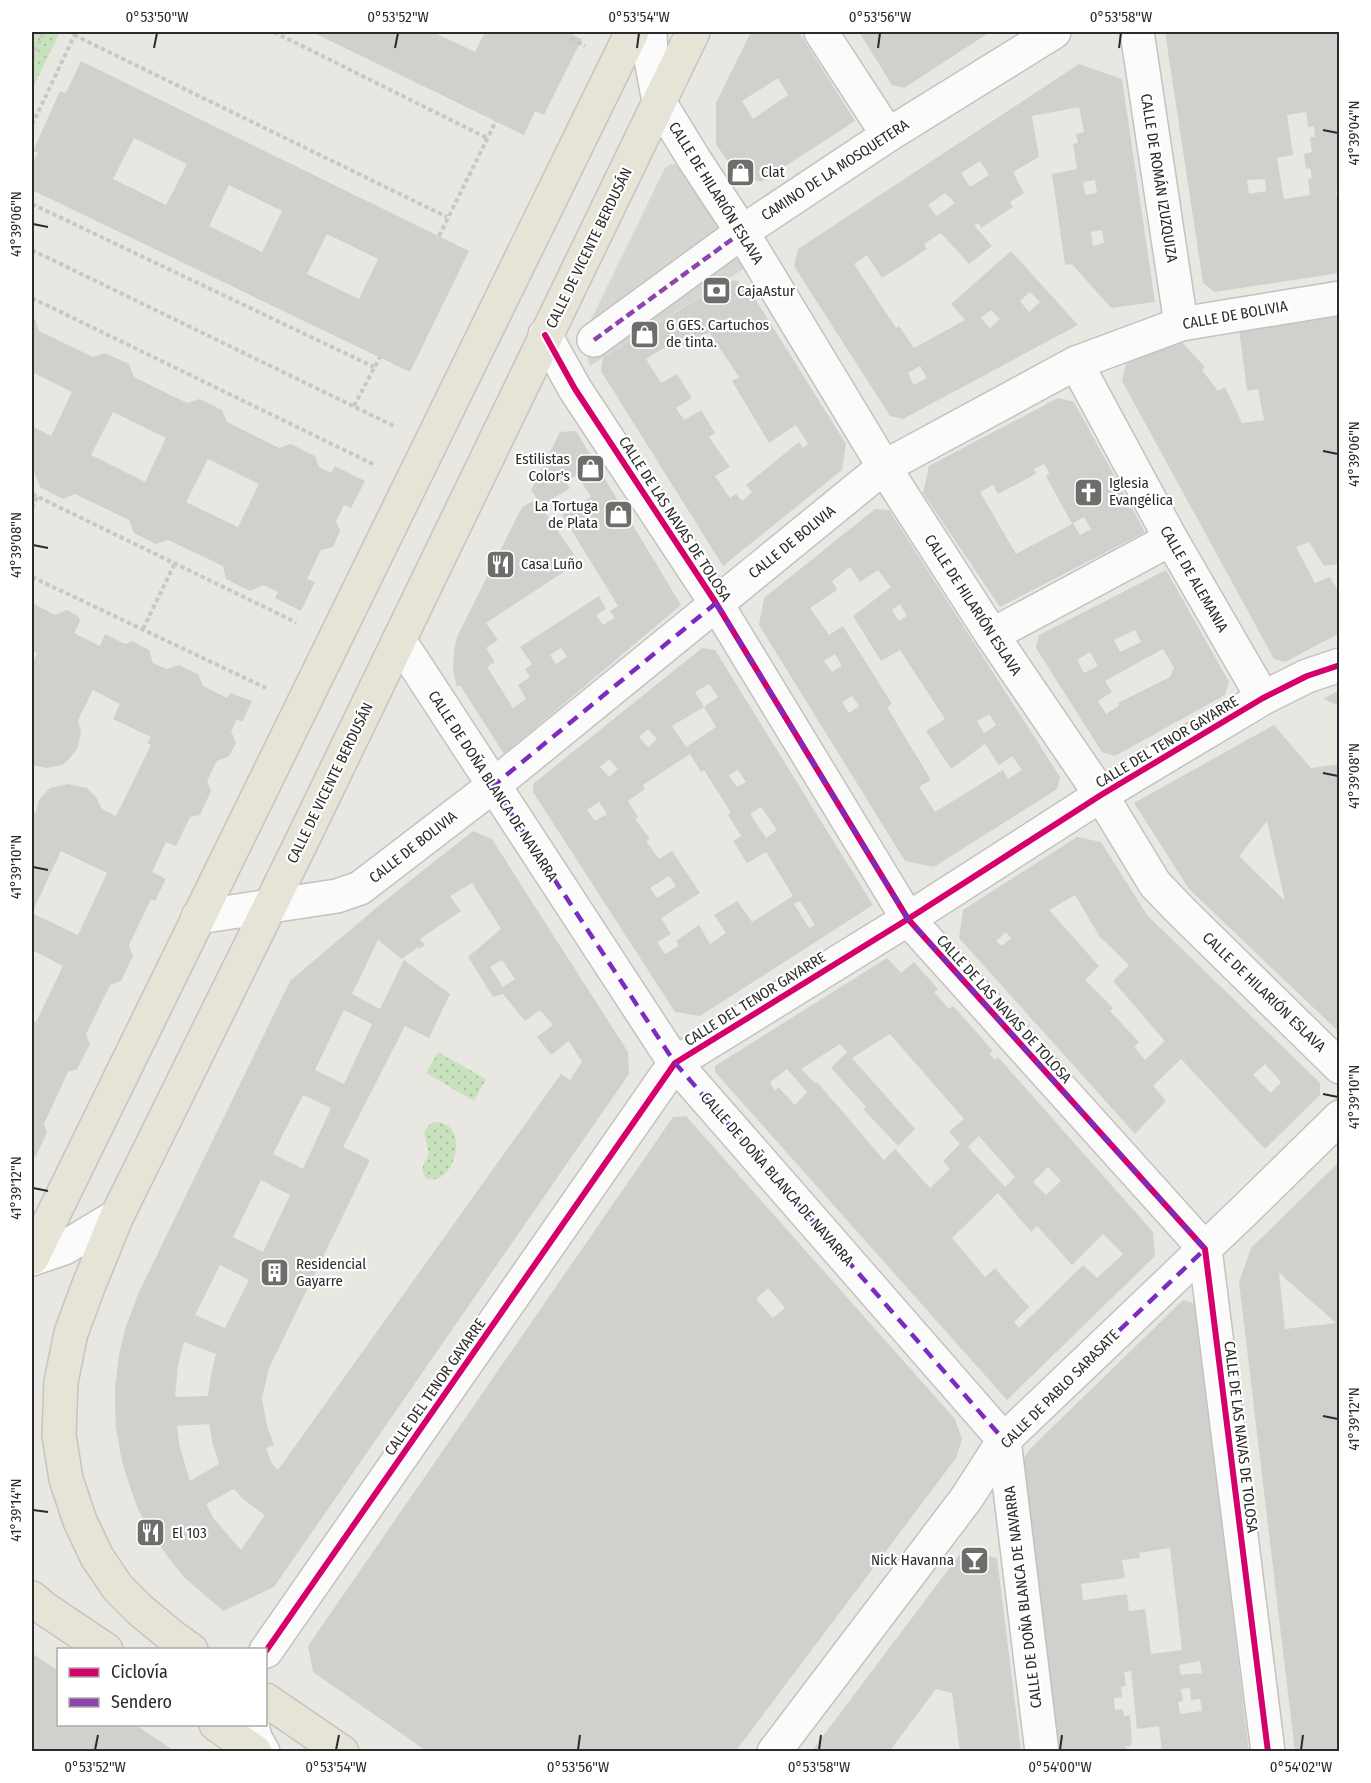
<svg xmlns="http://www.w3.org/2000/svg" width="1371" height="1783" font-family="'Fira Sans Condensed',sans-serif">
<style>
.green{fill:url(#green-dots)}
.plaza{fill:#d7d5d0}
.building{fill:#d2d0cd;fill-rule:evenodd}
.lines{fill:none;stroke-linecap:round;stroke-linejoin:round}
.minor-casing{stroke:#c3c2c1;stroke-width:36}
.major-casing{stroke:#c5c4c2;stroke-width:36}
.path{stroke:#c8c8c7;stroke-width:4;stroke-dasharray:4.5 3;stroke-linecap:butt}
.minor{stroke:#fcfbfb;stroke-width:33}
.major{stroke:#e5e4d6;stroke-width:33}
.quiet{stroke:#8e44ad;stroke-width:4.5;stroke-dasharray:9 4.5;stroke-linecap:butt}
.cycleway-casing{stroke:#fff;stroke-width:10}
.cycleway{stroke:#d6006c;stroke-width:6}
.marked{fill:none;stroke:#7b2cbf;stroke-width:4.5;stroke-dasharray:12 8;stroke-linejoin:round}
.ticks{fill:none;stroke:#2b2b2b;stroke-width:2}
.labels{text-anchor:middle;stroke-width:4.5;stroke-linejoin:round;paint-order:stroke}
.street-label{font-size:15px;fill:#2b2b2b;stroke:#fff}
.poi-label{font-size:15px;fill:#2b2b2b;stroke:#fff;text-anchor:start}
.neatline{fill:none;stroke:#2b2b2b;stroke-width:2}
.ticks-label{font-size:15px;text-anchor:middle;fill:#2b2b2b}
</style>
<defs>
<pattern id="green-dots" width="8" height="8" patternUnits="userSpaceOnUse" patternTransform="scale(1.5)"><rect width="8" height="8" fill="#c8e2be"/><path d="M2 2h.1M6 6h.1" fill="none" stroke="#acc2a3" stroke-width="1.8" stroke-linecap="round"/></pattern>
</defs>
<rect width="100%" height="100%" fill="#e9e7e2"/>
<!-- green -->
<g class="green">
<path d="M32,32H60L32,89Z"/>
<path d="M438,1052L486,1079L474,1101L426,1073Z"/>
<path d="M433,1122C473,1120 455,1190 426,1178C417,1164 430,1161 428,1149C427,1135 418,1133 433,1122Z"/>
</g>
<!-- plaza -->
<path class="plaza" d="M674,164L680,166L745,268L590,366L585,348L587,328L665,168L669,165Z"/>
<!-- building -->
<g class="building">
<path d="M312,32H433L475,52L485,32H575L573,35L582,39L544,115L535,111L524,135Z"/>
<path d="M751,32H799L855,121L761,182L736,174L716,144V103ZM778,78L788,95L753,119L742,101Z"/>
<path d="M859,32H990L904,88L892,85Z"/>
<path d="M1165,32H1340V190L1336,191L1340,215V273L1214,292L1203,283ZM1306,112L1308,127L1314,126L1315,137H1310L1312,152L1304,154L1306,169L1310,168L1312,178L1308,179L1310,195L1284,199L1277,158L1293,155L1287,115ZM1265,179L1266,191L1249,194L1247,180Z"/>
<path d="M81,61L469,251L410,372L32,190V164L38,153L33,151L60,91L66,93ZM134,138L187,164L166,205L113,179ZM229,185L282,211L262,252L209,226ZM327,234L378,259L359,299L307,274Z"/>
<path d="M1079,64L1122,79L1155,302L1111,308L1072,264L1065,265L1052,174L1077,169L1073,144L1078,143L1076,134L1084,132L1079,107L1032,116L1039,157L1013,172L1024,193L1010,202L1013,207L981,228L978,223L974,225L992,246L969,264L941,233L924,244L927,249L882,278L867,255L854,264L896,328L899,326L914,348L965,320L951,304L1011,251L1078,325L903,419L890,416L794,266L798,249ZM980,161L989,175L970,187L961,173ZM1095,180L1097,193L1085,195L1083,182ZM945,193L955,203L937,216L928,205ZM1102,230L1104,243L1093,246L1091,232ZM1030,292L1040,302L1029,312L1020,301ZM991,310L1000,319L990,328L981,318ZM920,366L927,378L914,385L908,373Z"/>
<path d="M733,280L738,281L742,288L749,289L846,444L842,470L723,566L601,371L603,358L721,284L728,285ZM709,332L739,377L732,381L769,443L796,425L808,444L803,448L799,442L746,485L752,492L742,501L736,494L730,498L715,476L730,467L709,437L715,433L701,410L684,420L676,408L692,398L677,374L661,383L646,359L679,338L685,347Z"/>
<path d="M1340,314V564L1324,566L1309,542L1296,547L1315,583L1330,577L1340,594V633L1285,662L1274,659L1122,381L1128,356L1179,339L1205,367L1202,370L1218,391L1225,387L1242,423L1264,420L1258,389L1247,391L1239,329Z"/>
<path d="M32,317L35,319L39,331L93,357L105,353L129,364L134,377L187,403L200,399L222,410L227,422L279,448L291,444L315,456L319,467L331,473L335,466L365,481L351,508L344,505L336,521L340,531L333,547L321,550L307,579L315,582L301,611L275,598L278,592L263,585L250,591L226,579L223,566L168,540L156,544L134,533L129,520L75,494L63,499L40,487L35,474L32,472V426L51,436L72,392L32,372ZM113,412L166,438L145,482L91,455ZM208,459L259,484L238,527L186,502Z"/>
<path d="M1058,398L1074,402L1145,532L1000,607L923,493L929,466ZM1044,464L1050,474L1046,476L1072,524L1016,554L980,492L993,485L998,494L1036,474L1034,469ZM1084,517L1091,529L1080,535L1073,523Z"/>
<path d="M576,431L681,605L504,754L460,685L457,687L453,670L454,650L457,637L522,507L537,499L531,490L560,432ZM577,475L591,497L562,515L618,606L610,611L615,618L603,625L596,615L606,609L599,596L520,647L532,664L525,669L530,677L518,685L526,699L513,708L487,667L495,662L486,648L498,640L486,623L579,562L541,506L570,488L566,482ZM561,648L567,657L556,664L550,655Z"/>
<path d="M875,509L889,510L1060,777L1057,789L934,867L905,861L759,625L764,598ZM850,567L860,582L878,570L891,587L853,616L881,661L900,650L945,719L926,731L951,769L985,744L999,765L1012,756L1022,770L1008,779L1003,770L935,812L919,787L931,780L887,707L892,704L843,626L829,635L810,608L837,590L832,581ZM900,604L907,616L899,621L892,610ZM835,654L842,666L832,672L824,661ZM852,696L859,706L849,713L842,702ZM989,714L996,725L984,733L977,721Z"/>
<path d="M1166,570L1229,682L1225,695L1115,756L1102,752L1036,648L1039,635ZM1135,630L1141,642L1120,652L1114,640ZM1163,649L1174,668L1170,677L1118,703L1119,706L1106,714L1098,701L1112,692L1105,681ZM1090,652L1098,666L1084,673L1077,660Z"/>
<path d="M32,603L55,615L67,610L78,616L80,621L74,633L100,646L105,634L125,644L132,641L149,650L153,663L167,669L179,665L198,674L203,686L227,698L230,693L252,701L242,722L237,719L231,731L236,743L229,756L217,761L207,781L211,791L200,815L190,817L176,846L166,842L152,872L166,879L155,901L151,899L129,945L133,956L121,981L110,985L86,1034L90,1044L77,1069L68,1072L44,1124L47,1133L36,1156L32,1157V1020L36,1022L63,966L32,950V814L36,813L38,802L41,797L50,788L68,784L87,788L96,797L102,809L116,816L151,745L147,743L151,737L113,719L120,704L93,690L78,720L81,733L77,749L68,760L62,765L47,768L32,765V665L37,653L32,650ZM61,851L107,873L78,935L32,913Z"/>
<path d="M702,648L715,650L873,905L700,1016L675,1012L533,792V788L534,783ZM709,684L718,697L704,707L695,692ZM704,707L716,727L686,747L672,726ZM648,729L657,739L648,747L639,737ZM690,754L701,772L704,770L731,813L728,815L741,836L733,841L747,863L766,852L793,896L752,922L737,901L714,915L726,933L710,944L699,925L676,941L679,946L665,954L657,942L671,934L661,918L700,893L672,851L659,859L646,841L650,839L635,819L638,817L628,801L645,789L643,785ZM609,759L618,769L609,777L600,767ZM738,770L746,782L737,787L729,775ZM599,802L607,814L595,821L587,810ZM761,807L777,830L766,838L750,814ZM669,876L676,886L657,898L650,888ZM800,901L815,925L809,928L794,904Z"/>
<path d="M1340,690V706L1323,699Z"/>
<path d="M1274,725L1311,768L1340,764V948H1338L1340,949V1033L1189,889L1134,803ZM1267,821L1285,901L1239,856Z"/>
<path d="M473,831L492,839L532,902L628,1052L629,1074L274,1587L223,1611L186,1579L168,1557L150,1531L138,1509L131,1490L122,1462L116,1428L115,1407V1388L119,1354L126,1326L139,1292L290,981L382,903ZM472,883L501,929L468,957L493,997L503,994L525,1021L540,1010L553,1025L537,1037L551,1055L569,1041L582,1062L570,1080L561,1074L278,1470L272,1464L266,1448L274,1445L267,1426L262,1398L269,1368L370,1160L343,1147L405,1026L429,1038L450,994L404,960L380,1009L352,994L378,940L402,959L418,947L420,949L425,945L420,939L461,911L450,896ZM502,960L515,979L503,987L490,967ZM344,1010L372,1024L344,1084L315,1070ZM303,1095L331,1108L303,1169L273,1154ZM261,1180L290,1195L263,1252L233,1237ZM220,1265L249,1280L225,1328L195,1315ZM184,1342L216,1354L211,1375L208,1396L175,1397L178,1365ZM209,1424L212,1441L219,1464L190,1481L180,1448L177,1426ZM234,1489L244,1500L265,1515L241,1550L214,1519L206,1504Z"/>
<path d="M1077,837L1101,842L1147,915L1320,1083V1095L1265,1149L1181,1059L1153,1086L1166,1101L1135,1134L959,938L963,910ZM1075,895L1100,937L1129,965L1113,981L1165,1041L1145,1060L1134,1047L1139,1042L1110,1011L1113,1008L1085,980L1099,966L1049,910ZM1006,932L1011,938L1002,946L996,941ZM1265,1064L1281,1082L1271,1093L1253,1075Z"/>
<path d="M887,958L901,973L914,962L938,989L934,992L949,1009L953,1006L964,1018L993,1051L989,1054L995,1060L998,1057L1153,1232L1155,1256L1007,1400L715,1072V1066ZM890,1034L964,1119L949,1132L960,1144L943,1161L950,1169L930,1188L895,1149L884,1160L817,1082L816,1084L801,1069L840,1044L847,1052L831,1068L866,1107L863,1109L898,1146L915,1129L852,1058ZM787,1069L807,1092L795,1105L778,1087L775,1091L770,1082ZM979,1136L1015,1177L1005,1187L968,1147ZM1048,1167L1061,1181L1046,1195L1033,1182ZM998,1193L1031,1232L1037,1226L1072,1265L1103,1234L1123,1254L1097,1278L1083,1265L1019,1328L1014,1322L1029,1307L995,1268L985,1277L952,1238Z"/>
<path d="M686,1116L955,1419L962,1439L956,1458L735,1752H428L313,1672L308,1646L673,1117ZM768,1288L785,1308L773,1318L756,1299Z"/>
<path d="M1340,1161V1752H1295L1239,1282L1251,1248ZM1279,1272L1286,1279L1336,1323L1285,1329Z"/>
<path d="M1183,1300L1196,1304L1249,1752H1162L1159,1726L1137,1729L1131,1671L1124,1672L1126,1686L1121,1687L1122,1697L1114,1698L1115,1710L1123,1709L1124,1716L1130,1715L1132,1741L1130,1746H1126L1127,1752H1059L1023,1463L1025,1456L1031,1448ZM1170,1548L1182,1650L1151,1654L1145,1609L1129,1611L1127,1594L1083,1600L1081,1584L1125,1578L1122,1560L1140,1558L1139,1553ZM1200,1661L1202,1673L1181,1675L1179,1665ZM1190,1688L1191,1700L1200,1699L1202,1711L1180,1714L1178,1702L1183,1701L1181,1689Z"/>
<path d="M963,1550L997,1558L1021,1752H960L952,1693L936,1689L889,1752H811Z"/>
<path d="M32,1653L58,1671V1725H136L176,1752H34L32,1742Z"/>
</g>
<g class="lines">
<defs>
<g id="minor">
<path d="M650,32L651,59L659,102L694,159L742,232L884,467L992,635L1101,795L1155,884L1180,910L1340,1067"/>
<path d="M821,32L888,135"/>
<path d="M1137,32L1181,324"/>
<path d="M545,335L575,389L716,603L908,919L1205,1249L1268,1752"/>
<path d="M594,340L742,232L888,135L1054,32"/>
<path d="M1076,363L1171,539L1263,698"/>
<path d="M992,635L1171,539"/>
<path d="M399,640L675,1063L1004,1440L1042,1752"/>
<path d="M198,917L337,896L360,888L493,786L884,467L1076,363L1181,324L1340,298"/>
<path d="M32,1259L64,1248L117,1216"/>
<path d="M266,1651L675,1063L908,919L1101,795L1263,698L1307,676L1340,665"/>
<path d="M252,1724L255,1738L263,1752"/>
<path d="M774,1752L966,1499L1004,1440L1243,1212L1340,1117"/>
</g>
<g id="major">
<path d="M32,1258L632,32"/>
<path d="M32,1598L45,1609L106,1650"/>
<path d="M191,1650L174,1638L140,1610L118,1588L97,1557L80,1521L66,1479L59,1435L61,1382L71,1333L88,1287L117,1216L300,845L693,32"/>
<path d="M266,1700L342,1752"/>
<path d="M216,1724L255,1752"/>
</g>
</defs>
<!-- minor casing -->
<use href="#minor" class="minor-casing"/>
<!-- major casing -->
<use href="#major" class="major-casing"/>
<!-- path -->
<g class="path">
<path d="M274,32L487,138"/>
<path d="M74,35L447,217"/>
<path d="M571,38L585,46"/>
<path d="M32,58L44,32"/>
<path d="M32,125L76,32"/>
<path d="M32,204L374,367"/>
<path d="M439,236L496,121"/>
<path d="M32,250L394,426"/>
<path d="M32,298L375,465"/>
<path d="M354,406L380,357"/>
<path d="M32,494L289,619L296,623"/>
<path d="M32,508L37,497"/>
<path d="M32,577L266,688"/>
<path d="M143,629L175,563"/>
</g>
<!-- minor -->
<use href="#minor" class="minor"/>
<!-- major -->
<use href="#major" class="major"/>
<!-- quiet -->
<path class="quiet" d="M594,340L742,232"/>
<defs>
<g id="cycleway">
<path d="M545,335L575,389L716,603L908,919L1205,1249L1268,1752"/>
<path d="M266,1651L675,1063L908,919L1101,795L1263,698L1307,676L1340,665"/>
</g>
</defs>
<!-- cycleway casing -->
<use href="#cycleway" class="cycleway-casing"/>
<!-- cycleway -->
<use href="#cycleway" class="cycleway"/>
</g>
<!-- marked area -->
<path class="marked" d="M716,603L908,919L1205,1249L1004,1440L675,1063L493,786Z"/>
<!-- ticks -->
<path class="ticks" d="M154,48L157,33M395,48L398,33M637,48L639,33M878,48L880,33M1119,48L1121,33M1323,130L1338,133M33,224L48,227M1323,451L1338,454M33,545L48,548M1323,773L1338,776M33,867L48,870M1323,1094L1338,1097M33,1188L48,1191M1323,1416L1338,1419M33,1510L48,1512M95,1750L98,1735M336,1750L339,1735M578,1750L580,1735M819,1750L821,1735M1060,1750L1062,1735M1301,1750L1303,1735"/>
<!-- icons -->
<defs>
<symbol id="shop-square" viewBox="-11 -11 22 22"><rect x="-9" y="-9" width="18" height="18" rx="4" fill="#6e6d6b" stroke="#fff"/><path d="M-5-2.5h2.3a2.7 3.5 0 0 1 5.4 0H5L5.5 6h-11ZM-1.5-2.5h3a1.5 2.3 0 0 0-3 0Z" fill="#fff"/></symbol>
<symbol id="bank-square" viewBox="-11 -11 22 22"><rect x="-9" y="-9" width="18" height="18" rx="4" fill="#6e6d6b" stroke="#fff"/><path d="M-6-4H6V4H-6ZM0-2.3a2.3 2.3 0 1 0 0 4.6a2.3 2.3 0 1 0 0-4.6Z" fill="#fff"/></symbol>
<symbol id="church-square" viewBox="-11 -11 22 22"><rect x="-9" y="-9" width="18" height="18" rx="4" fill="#6e6d6b" stroke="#fff"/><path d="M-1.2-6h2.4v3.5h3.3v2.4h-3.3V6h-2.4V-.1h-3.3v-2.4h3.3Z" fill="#fff"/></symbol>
<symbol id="restaurant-square" viewBox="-11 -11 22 22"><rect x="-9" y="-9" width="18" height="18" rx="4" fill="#6e6d6b" stroke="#fff"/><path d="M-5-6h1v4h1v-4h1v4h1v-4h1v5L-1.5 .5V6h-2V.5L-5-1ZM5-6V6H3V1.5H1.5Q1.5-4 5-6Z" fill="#fff"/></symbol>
<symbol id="building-square" viewBox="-11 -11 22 22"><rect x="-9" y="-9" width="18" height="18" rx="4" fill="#6e6d6b" stroke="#fff"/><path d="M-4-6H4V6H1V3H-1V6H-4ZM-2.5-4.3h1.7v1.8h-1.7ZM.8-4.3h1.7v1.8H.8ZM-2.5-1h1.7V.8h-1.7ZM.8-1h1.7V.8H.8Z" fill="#fff"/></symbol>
<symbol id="bar-square" viewBox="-11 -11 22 22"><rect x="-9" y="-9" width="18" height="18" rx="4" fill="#6e6d6b" stroke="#fff"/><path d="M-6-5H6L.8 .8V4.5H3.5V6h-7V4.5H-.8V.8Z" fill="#fff"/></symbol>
</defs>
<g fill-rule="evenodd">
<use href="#shop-square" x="724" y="156" width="33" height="33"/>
<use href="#bank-square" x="700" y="274" width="33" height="33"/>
<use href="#shop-square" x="628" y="318" width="33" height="33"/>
<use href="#shop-square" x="574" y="452" width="33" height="33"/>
<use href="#church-square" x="1072" y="476" width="33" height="33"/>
<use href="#shop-square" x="602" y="498" width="33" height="33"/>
<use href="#restaurant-square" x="484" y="548" width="33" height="33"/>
<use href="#building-square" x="258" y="1256" width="33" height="33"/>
<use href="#restaurant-square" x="134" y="1516" width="33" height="33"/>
<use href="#bar-square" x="958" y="1544" width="33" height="33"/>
</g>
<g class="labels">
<!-- street labels -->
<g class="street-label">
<text transform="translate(835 170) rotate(-33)" y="5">CAMINO DE LA MOSQUETERA</text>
<text transform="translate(1159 178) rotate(81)" y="5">CALLE DE ROMÁN IZUZQUIZA</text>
<text transform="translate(716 193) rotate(58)" y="5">CALLE DE HILARIÓN ESLAVA</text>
<text transform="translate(589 248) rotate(-64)" y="5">CALLE DE VICENTE BERDUSÁN</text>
<text transform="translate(1235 315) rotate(-10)" y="5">CALLE DE BOLIVIA</text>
<text transform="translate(675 519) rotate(57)" y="5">CALLE DE LAS NAVAS DE TOLOSA</text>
<text transform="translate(792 542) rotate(-39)" y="5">CALLE DE BOLIVIA</text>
<text transform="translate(1194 579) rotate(60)" y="5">CALLE DE ALEMANIA</text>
<text transform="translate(973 605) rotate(57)" y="5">CALLE DE HILARIÓN ESLAVA</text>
<text transform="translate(1167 742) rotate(-31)" y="5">CALLE DEL TENOR GAYARRE</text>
<text transform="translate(330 783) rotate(-64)" y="5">CALLE DE VICENTE BERDUSÁN</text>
<text transform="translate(493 786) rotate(57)" y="5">CALLE DE DOÑA BLANCA DE NAVARRA</text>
<text transform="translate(413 847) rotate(-38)" y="5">CALLE DE BOLIVIA</text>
<text transform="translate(1264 992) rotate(44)" y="5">CALLE DE HILARIÓN ESLAVA</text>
<text transform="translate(755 999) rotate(-32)" y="5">CALLE DEL TENOR GAYARRE</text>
<text transform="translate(1004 1009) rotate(48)" y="5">CALLE DE LAS NAVAS DE TOLOSA</text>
<text transform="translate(777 1179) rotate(49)" y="5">CALLE DE DOÑA BLANCA DE NAVARRA</text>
<text transform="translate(435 1387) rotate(-55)" y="5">CALLE DEL TENOR GAYARRE</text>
<text transform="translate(1060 1389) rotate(-45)" y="5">CALLE DE PABLO SARASATE</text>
<text transform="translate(1241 1437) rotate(83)" y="5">CALLE DE LAS NAVAS DE TOLOSA</text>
<text transform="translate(1023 1597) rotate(-97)" y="5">CALLE DE DOÑA BLANCA DE NAVARRA</text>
</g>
<!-- poi labels -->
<g class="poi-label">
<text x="761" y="177">Clat</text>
<text x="737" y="296">CajaAstur</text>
<text x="666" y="330">G GES. Cartuchos<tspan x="666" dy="17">de tinta.</tspan></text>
<text x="570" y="464" text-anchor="end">Estilistas<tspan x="570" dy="17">Color's</tspan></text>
<text x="1109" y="488">Iglesia<tspan x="1109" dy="17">Evangélica</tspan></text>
<text x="598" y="511" text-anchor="end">La Tortuga<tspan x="598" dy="17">de Plata</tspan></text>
<text x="521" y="569">Casa Luño</text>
<text x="296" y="1269">Residencial<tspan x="296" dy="17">Gayarre</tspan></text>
<text x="172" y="1538">El 103</text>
<text x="954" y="1565" text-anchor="end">Nick Havanna</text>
</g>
</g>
<!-- border -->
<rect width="1371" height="1783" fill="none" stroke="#ffffff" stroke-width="66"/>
<!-- legend -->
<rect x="57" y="1648" width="210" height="78" fill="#ffffff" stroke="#aaaaaa" stroke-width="1.5"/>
<rect x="69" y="1668" width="30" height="9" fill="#d6006c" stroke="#aaaaaa" stroke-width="1.5"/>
<text x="111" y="1678" font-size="18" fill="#2b2b2b">Ciclovía</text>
<rect x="69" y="1698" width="30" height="9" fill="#8e44ad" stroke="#aaaaaa" stroke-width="1.5"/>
<text x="111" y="1708" font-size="18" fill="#2b2b2b">Sendero</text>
<rect x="33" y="33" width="1305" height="1717" class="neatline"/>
<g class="ticks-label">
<text x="157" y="22">0°53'50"W</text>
<text x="398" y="22">0°53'52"W</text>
<text x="639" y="22">0°53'54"W</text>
<text x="880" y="22">0°53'56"W</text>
<text x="1121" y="22">0°53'58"W</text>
<text transform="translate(1354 133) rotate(-90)" y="5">41°39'04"N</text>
<text transform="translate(16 224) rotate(-90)" y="5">41°39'06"N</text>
<text transform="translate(1354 454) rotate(-90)" y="5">41°39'06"N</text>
<text transform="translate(16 545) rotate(-90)" y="5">41°39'08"N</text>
<text transform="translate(1354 776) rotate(-90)" y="5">41°39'08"N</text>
<text transform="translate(16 867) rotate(-90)" y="5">41°39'10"N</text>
<text transform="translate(1354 1097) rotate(-90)" y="5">41°39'10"N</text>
<text transform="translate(16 1188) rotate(-90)" y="5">41°39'12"N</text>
<text transform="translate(1354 1419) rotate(-90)" y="5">41°39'12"N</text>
<text transform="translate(16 1510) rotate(-90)" y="5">41°39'14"N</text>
<text x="95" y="1772">0°53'52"W</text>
<text x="336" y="1772">0°53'54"W</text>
<text x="578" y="1772">0°53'56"W</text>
<text x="819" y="1772">0°53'58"W</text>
<text x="1060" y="1772">0°54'00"W</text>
<text x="1301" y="1772">0°54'02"W</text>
</g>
</svg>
